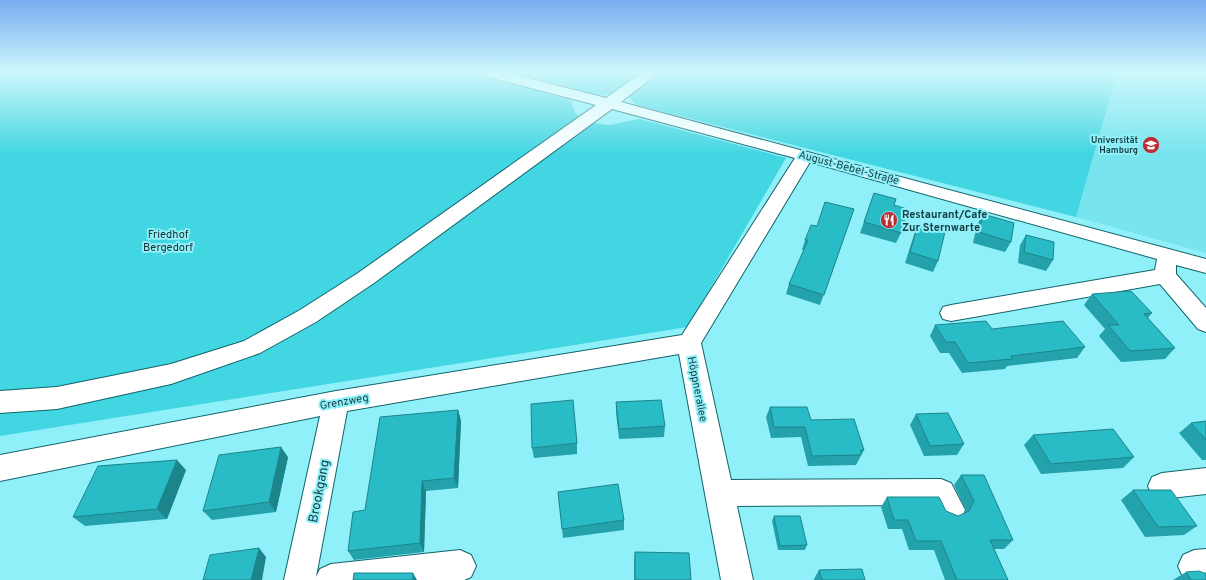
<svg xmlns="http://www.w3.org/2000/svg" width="1206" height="580" font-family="Overpass,sans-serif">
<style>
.built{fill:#77e4ee}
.green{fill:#42d6e2}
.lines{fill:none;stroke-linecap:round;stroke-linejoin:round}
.minor-casing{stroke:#11646a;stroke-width:2}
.minor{fill:#fff;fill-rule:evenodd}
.wall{fill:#23a2ab}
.shaded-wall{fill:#1d848b}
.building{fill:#29bcc7;stroke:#1d848b}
.labels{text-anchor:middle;stroke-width:4;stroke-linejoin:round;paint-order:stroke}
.far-poi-label{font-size:9px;font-weight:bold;fill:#153e42;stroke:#90f0f9;text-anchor:end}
.street-label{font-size:11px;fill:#153e42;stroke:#90f0f9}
.poi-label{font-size:11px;font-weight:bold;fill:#153e42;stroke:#90f0f9;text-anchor:start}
.park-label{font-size:11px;fill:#122f31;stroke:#90f0f9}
.near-street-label{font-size:13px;fill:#153e42;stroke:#90f0f9}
</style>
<rect width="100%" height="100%" fill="#90f0f9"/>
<!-- built -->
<path class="built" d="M1117,73H1206V253L1076,217Z"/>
<!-- green -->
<g class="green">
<path d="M0,73H470L571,100L575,113L586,122L609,125L640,119L786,158L688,327L0,436Z"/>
<path d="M505,73H1117L1076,217L637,105L629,97L621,95L612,94L595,96Z"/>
</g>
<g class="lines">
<defs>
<g id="minor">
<path d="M483,73H508L606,98L641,73H658L621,102L1206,259V273L1176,265V274L1206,308V332L1198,329L1160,284L951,321L943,319L940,313L943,307L951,305L1155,270L1157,259L810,162L701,343L731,480L941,479L951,483L965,510L960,520L950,524L940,520L933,505L737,506L753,580H721L679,354L347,411L316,577L320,569L331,564L460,550L471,555L476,566L471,577L464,580H284L320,416L0,481V455L336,391L682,335L795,158L612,109L374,283L316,322L260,353L171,384L57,409L0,413V391L57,387L171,364L244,341L300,310L358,273L596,105L485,76Z"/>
<path d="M1206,468V494L1162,499L1152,495L1148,486L1152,477L1162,473Z"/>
<path d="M1206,549V580H1190L1183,577L1178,566L1183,555L1194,550Z"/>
</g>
</defs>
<!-- minor casing -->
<use href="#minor" class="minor-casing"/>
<!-- minor -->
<use href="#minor" class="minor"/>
</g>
<!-- wall -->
<g class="wall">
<path d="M874,193L894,205L901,233L896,243L860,233Z"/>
<path d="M854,209L820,305L786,294L789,284L804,250H802L805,240L817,226Z"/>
<path d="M983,214L1011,242L1005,252L973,243L977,225Z"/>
<path d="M918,224L938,261L933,272L905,263L914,235Z"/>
<path d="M1026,235L1053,260L1046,271L1018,263L1020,245Z"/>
<path d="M1092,294L1152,313L1148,318L1175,348L1165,359L1121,362L1099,336L1105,329L1084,305Z"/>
<path d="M935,325L992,329L1085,347L1077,358L1007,366L1005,369L962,373L949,353H940L930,336Z"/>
<path d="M616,402L665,426L664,437L619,439L616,413Z"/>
<path d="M770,407L811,420L864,450L856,465L808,466L801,437L771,438L766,417Z"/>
<path d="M458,410L461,421L458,488L426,491L424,552L354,560L348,551L365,510Z"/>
<path d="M916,414L964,444L957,455L924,456L910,425Z"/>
<path d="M1206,421V460H1202L1179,433L1191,423Z"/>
<path d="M1033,435L1134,457L1123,468L1041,474L1024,445Z"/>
<path d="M577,443V454L534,458L532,448Z"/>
<path d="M288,457L276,512L212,520L203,511Z"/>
<path d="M186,470L167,519L85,526L73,517Z"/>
<path d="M961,475L1013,540L1004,549H994L1008,580H945L934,550H909L902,529H888L881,507L887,497L946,511L958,516L965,513L966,511L954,485Z"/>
<path d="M1133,490L1197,526L1184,535L1145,537L1121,500Z"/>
<path d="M558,492L624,520V530L563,538Z"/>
<path d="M774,516L807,545L805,550H778L772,521Z"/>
<path d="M635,552L691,580H634V561Z"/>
<path d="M819,570L865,580H814V579Z"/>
<path d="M1186,572L1206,580H1173Z"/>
</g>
<!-- shaded-wall -->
<g class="shaded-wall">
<path d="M458,410L461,421L458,488L454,478Z"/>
<path d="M281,447L288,457L276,512L269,502Z"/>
<path d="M177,460L186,470L167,519L157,509Z"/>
<path d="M422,481L426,491L424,552L420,543Z"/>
<path d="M259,548L266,557L262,580H251Z"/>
<path d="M413,573L417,580H413Z"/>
</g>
<!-- building -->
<g class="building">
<path d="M874,193L896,199L894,205L907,209L901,233L864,222Z"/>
<path d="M825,202L854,209L824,295L789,284L808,240H805L811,225L817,226Z"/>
<path d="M983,214L1014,223L1011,242L979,232Z"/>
<path d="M918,224L945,232L938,261L910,252Z"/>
<path d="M1026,235L1054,242L1053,260L1024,252Z"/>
<path d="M1131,291L1152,313L1144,314L1175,348L1130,351L1108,325H1119L1092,294Z"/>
<path d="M986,321L992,329L1063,321L1085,347L1011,356L1012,359L968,363L955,342H946L935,325Z"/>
<path d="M573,400L577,443L532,448L531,404Z"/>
<path d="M661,400L665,426L619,429L616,402Z"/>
<path d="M770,407H807L811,420L854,419L864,450H861V455L812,456L805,427H774Z"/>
<path d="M458,410L454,478L422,481L420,543L348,551L353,512L365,510L380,417Z"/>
<path d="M948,413L964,444L930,446L916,414Z"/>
<path d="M1206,421V440L1191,423Z"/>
<path d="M1113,429L1134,457L1051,464L1033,435Z"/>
<path d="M281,447L269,502L203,511L219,455Z"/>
<path d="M177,460L157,509L73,517L98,466Z"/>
<path d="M961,475H984L1013,540H990L1008,580H957L941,541H916L908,520H894L887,497H939L946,511L958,516L969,511L974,501Z"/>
<path d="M618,484L624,520L562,529L558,492Z"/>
<path d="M1133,490H1171L1197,526L1158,527Z"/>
<path d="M774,516H800L807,545L780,546Z"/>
<path d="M259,548L251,580H203L210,555Z"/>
<path d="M635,552L689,553L691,580H635Z"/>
<path d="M862,569L865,580H822L819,570Z"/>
<path d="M1199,571L1204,573H1206V580H1191L1186,572Z"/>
<path d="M354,573H413V580H353Z"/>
</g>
<!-- sky -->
<linearGradient id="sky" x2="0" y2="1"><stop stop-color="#78acf0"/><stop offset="0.47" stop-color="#cdf8fc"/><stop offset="1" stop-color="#cdf8fc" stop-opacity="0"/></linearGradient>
<rect width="1206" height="154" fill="url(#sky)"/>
<!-- icons -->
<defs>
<symbol id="university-disc" viewBox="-11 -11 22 22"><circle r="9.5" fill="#bd2d35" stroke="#90f0f9"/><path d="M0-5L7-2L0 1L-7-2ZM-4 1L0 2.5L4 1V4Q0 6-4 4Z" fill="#fff"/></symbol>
<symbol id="restaurant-disc" viewBox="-11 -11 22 22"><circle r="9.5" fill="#bd2d35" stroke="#90f0f9"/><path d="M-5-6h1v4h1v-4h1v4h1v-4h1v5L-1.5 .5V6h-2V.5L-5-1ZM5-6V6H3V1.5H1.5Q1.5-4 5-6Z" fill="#fff"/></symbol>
</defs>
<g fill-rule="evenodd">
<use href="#university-disc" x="1141" y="135" width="20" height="20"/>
<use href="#restaurant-disc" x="879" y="210" width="20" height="20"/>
</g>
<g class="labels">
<!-- far-poi labels -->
<g class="far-poi-label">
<text x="1138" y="143">Universität<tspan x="1138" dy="10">Hamburg</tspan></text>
</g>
<!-- street labels -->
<g class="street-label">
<text transform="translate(849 167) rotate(15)" y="4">August-Bebel-Straße</text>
<text transform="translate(698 389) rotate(79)" y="4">Höppnerallee</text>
<text transform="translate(344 401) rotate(-10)" y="4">Grenzweg</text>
</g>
<!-- poi labels -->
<g class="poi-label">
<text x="902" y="218">Restaurant/Cafe<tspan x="902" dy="13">Zur Sternwarte</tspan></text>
</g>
<!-- park labels -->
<g class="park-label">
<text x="168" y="238">Friedhof<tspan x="168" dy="13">Bergedorf</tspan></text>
</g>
<!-- near-street labels -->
<g class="near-street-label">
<text transform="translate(318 491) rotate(-79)" y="5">Brookgang</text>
</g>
</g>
</svg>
